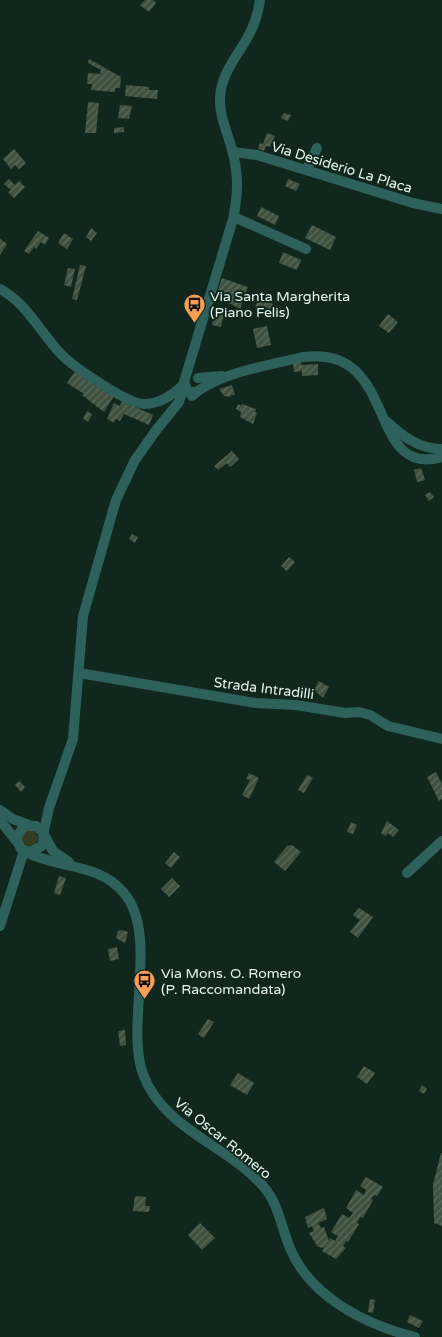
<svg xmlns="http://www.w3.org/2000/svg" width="442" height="1337" font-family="'Varela Round',sans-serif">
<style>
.green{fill:#343d21}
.building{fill:url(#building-hatch)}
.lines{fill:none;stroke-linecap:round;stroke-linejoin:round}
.minor{stroke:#2e615c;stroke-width:10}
.labels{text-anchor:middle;stroke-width:4;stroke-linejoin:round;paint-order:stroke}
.street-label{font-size:14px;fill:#e6f5ee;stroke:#10271e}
.poi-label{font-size:14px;fill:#e6f5ee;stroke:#10271e;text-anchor:start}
</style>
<defs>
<pattern id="building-hatch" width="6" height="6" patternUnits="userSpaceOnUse" patternTransform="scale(1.25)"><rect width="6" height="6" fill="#40513f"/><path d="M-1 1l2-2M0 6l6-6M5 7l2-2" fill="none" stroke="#5c6b5b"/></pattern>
</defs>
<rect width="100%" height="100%" fill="#10271e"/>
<!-- green -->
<circle class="green" cx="30" cy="838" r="8"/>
<!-- building -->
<g class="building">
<path d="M145,0H153L156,3L149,12L140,5Z"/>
<path d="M89,59L121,77L120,88H115V92L91,90L92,84H87L88,73L100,74L101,70L88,63Z"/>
<path d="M126,85L149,87V90H158L157,99L125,96Z"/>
<path d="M88,102L99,103L96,133H85Z"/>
<path d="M120,105L132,106L129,119L118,118Z"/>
<path d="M284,113L291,115L288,121L281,118Z"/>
<path d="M124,127V132L114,133V128Z"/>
<path d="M267,133L275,136L270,147L266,146L264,151L258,149L260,143L263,144Z"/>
<path d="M14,149L26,163L19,169L15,165L11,169L3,159Z"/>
<path d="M9,179L15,185L19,181L25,187L14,198L8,192L11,190L4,184Z"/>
<path d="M288,179L300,184L296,191L285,186Z"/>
<path d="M261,207L279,216L275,225L257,216Z"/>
<path d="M312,225L336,237L330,250L305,238Z"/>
<path d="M91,228L97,233L91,241L86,237Z"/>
<path d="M38,231L49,238L45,245L41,242L36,249L34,247L29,254L24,251Z"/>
<path d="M64,233L73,239L67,249L58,243Z"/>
<path d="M0,239L7,244L0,255Z"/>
<path d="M283,252L301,260L297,270L279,263Z"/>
<path d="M80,265L86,266L77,300L72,299Z"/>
<path d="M68,268L75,269L71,287L64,285Z"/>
<path d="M222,278L248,287L240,309L216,296Z"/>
<path d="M260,297L273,304L268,314L255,306Z"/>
<path d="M215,311L224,313L221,327L212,325Z"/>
<path d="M388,314L398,322L389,333L379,326Z"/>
<path d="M267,326L271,345L257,348L253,329Z"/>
<path d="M301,362V365L318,364V375L302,376V371L294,372L293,363Z"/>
<path d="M75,371L114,396L104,412L82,395L84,394L67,383Z"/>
<path d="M232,385L235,395H231L230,397L224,396L219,389Z"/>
<path d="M122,401L153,415L149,425L124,414L120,421L116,419L114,423L107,419L114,403L120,406Z"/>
<path d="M238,404L241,406L242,404L256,409L255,412L257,413L253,424L240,417L241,412L236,409Z"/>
<path d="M87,411L92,414L88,422L83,419Z"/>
<path d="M232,451L239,459L230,467L227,463L218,470L214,466Z"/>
<path d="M421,468L425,480L417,482L414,470Z"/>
<path d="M430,492L434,497L429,501L425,495Z"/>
<path d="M132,534L138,537L135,543L129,539Z"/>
<path d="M289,557L295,562L287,571L281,566Z"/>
<path d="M319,681L329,687L323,698L314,690Z"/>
<path d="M436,772L442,784V799L439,801L427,777Z"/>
<path d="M249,773L259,778L249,799L242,795L250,780L246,779Z"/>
<path d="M307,775L313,778L304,793L298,790Z"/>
<path d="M19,781L25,787L21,792L15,785Z"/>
<path d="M387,821L399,830L393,837L388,833L385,836L381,833Z"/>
<path d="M351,822L357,825L353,834L347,832Z"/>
<path d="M292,845L301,852L285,871L274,862L287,846Z"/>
<path d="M174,852L180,857L171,868L165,863Z"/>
<path d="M59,876L66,878L60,895L54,893Z"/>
<path d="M172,878L180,886L169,897L161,889Z"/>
<path d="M359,908L373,917L358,938L350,932L360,920L353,915Z"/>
<path d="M122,930L128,932L125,943L116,938L118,931Z"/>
<path d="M117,947L119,959L110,961L108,949Z"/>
<path d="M208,1019L214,1022L204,1038L198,1034Z"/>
<path d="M125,1030L126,1045L120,1046L118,1031Z"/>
<path d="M364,1066L375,1073L367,1084L357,1077Z"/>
<path d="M238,1073L254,1083L247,1095L230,1085Z"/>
<path d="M422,1085L427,1089L424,1094L419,1091Z"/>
<path d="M441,1153H442V1226L434,1223L433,1184Z"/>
<path d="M366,1177L383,1187L377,1196L374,1195L371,1199L373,1200L363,1218L360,1217L357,1223L359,1224L348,1242L346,1241L343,1246L346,1248L336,1259L322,1251L324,1248L318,1247L309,1233L314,1231L312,1226L308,1228L305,1217L324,1208L327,1219L318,1223L321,1228L324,1227L329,1241L330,1238L335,1241L338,1236L331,1232L342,1214L349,1218L353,1213L346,1208L356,1190L364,1195L366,1190L360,1186Z"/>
<path d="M135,1196L146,1197L145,1206H150L149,1212L133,1211Z"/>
<path d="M200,1223L215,1238L202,1250L188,1235Z"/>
<path d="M370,1299L375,1300L373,1313L368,1312Z"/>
<path d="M410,1315L423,1321L419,1328L407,1322Z"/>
</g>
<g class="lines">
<!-- minor -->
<g class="minor">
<path d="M233,152L257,155L413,203L442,209"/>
<path d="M307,169L317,148"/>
<path d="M234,217L306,249"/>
<path d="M0,289C28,304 41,334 62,355C75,368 128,404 144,404C159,404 173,395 184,384"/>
<path d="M198,378L222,376"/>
<path d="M196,392H188L184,382L233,219C238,195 239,174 232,150C228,133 219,116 220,98C221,75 235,59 246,40C254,27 258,14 260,0"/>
<path d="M192,396C216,373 270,365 303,357C400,344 365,479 442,457"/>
<path d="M386,421C402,436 419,449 442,449"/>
<path d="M79,673L256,703L296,705L345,713L359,712L370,715L388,726L442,739"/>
<path d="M0,810L13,819L29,825"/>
<path d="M0,820L17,842"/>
<path d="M43,835L49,808L73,739L83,616L116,500L135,460L157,429L179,402L184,387"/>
<path d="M44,837L42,846L30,852L21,849L16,838L24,826H36L42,831L53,851L69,862"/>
<path d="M26,852C58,869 98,862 124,893C159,934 125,1025 143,1074C163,1129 227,1145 263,1186C279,1204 281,1227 290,1248C310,1297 366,1325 415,1337"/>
<path d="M407,873L442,841"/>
<path d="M0,926L24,851"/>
</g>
</g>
<!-- icons -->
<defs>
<symbol id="bus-pin" viewBox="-11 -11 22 30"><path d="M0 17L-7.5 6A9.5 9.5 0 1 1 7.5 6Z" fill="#fb9e51" stroke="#10271e"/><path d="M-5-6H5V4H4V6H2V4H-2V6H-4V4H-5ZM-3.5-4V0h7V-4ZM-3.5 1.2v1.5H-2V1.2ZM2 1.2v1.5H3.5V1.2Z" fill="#111"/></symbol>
</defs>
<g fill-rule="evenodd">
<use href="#bus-pin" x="182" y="292" width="25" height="34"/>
<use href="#bus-pin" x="132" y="968" width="25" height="34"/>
</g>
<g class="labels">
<!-- street labels -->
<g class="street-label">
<text transform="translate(342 167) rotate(17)" y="5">Via Desiderio La Placa</text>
<text transform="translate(264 688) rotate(7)" y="5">Strada Intradilli</text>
<text transform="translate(223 1138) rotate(39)" y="5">Via Oscar Romero</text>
</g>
<!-- poi labels -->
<g class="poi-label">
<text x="210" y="301">Via Santa Margherita<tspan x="210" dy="16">(Piano Felis)</tspan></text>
<text x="161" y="978">Via Mons. O. Romero<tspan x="161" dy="16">(P. Raccomandata)</tspan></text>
</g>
</g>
</svg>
